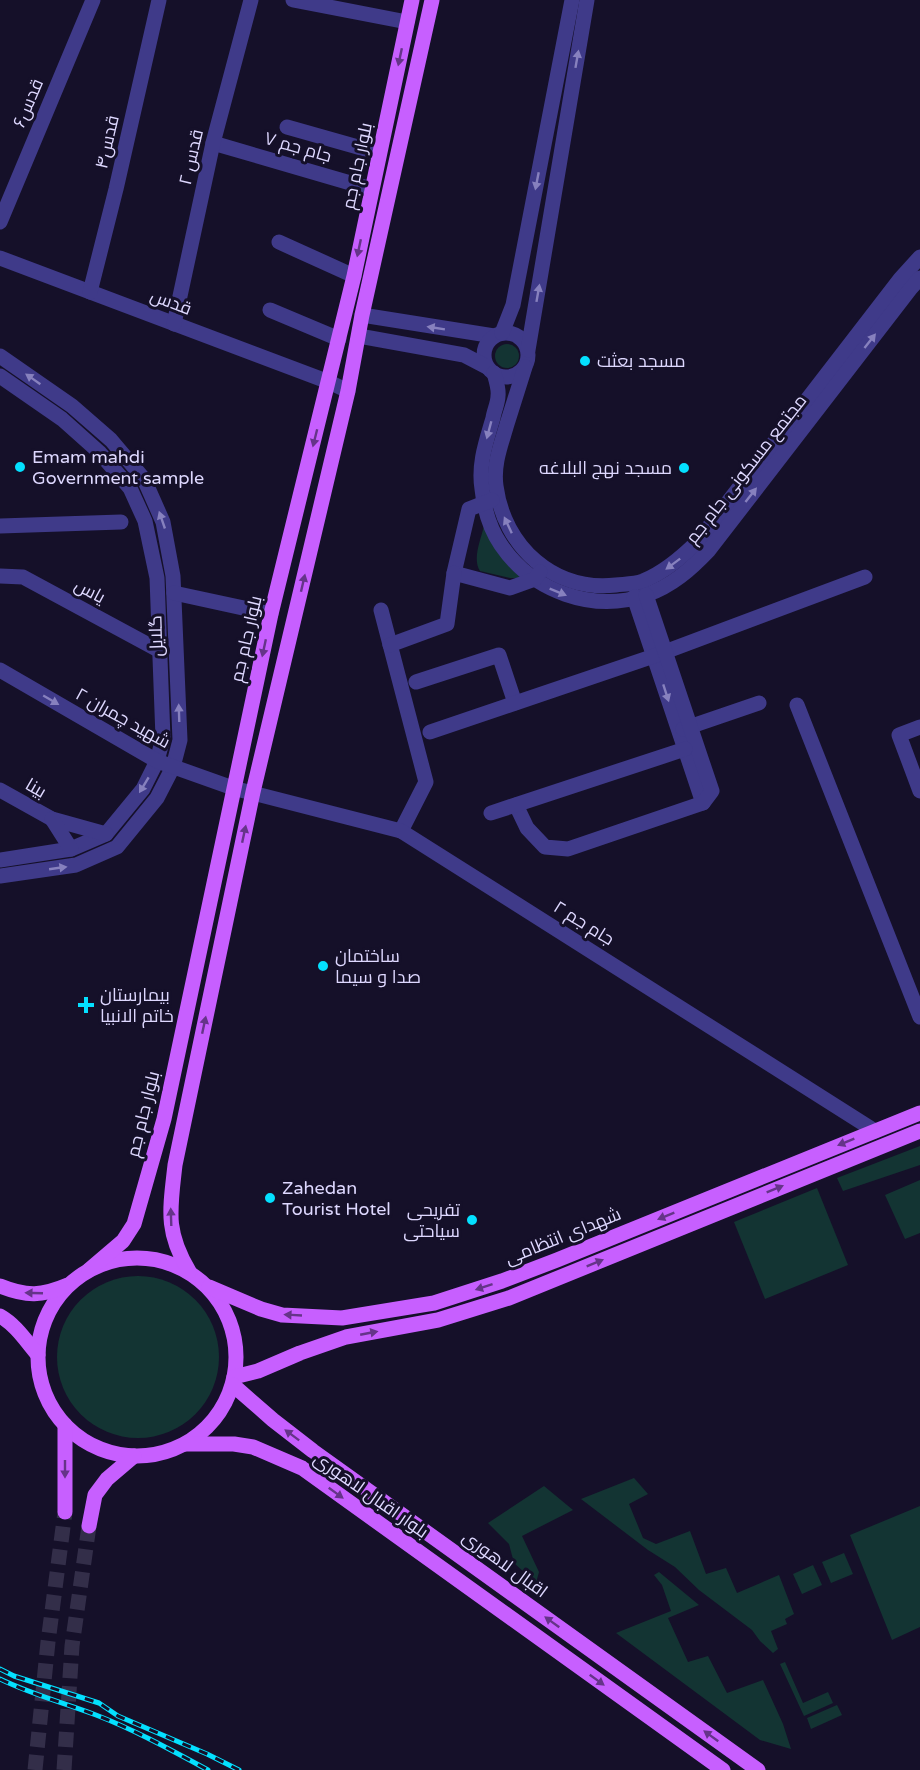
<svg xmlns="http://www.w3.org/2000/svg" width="920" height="1770" font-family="'Varela Round',Cairo,sans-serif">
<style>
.green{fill:#133433}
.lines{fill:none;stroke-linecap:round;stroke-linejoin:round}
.major-tunnel{stroke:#332e49;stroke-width:15;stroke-dasharray:15 8;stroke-linecap:butt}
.minor{stroke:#3f3a89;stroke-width:15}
.major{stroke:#c75fff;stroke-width:15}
.rail-casing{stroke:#04e0ff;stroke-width:5}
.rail{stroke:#151029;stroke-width:3;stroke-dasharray:9;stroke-linecap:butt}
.oneway{fill:#653489}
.oneway2{fill:#8781be}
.poi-dot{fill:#04e0ff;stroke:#151029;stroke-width:2}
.labels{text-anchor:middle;stroke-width:6;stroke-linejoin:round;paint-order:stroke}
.street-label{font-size:18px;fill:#ded8ff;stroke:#151029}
.poi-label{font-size:18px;fill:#ded8ff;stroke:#151029;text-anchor:start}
</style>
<rect width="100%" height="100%" fill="#151029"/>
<!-- green -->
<g class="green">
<circle cx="507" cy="356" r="12"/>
<path d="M484,526L519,574V578H510L480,571C472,559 481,539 484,526Z"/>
<path d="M920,1146V1165L843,1191L837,1178Z"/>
<path d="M920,1180V1233L905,1239L885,1195Z"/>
<path d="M817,1188L848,1265L765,1299L734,1222Z"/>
<circle cx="138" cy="1357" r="81"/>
<path d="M634,1478L648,1494L629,1504L643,1538L656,1544L690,1531L706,1574L726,1568L737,1593L779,1575L794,1614L785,1619L787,1624L771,1631L778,1649L773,1653L760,1641L752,1630L699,1590L675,1567L648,1550L581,1499Z"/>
<path d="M544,1486L573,1510L522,1536L539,1572L536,1583L514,1563L509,1544L488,1523Z"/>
<path d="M920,1506V1627L892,1640L850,1535Z"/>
<path d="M844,1553L853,1574L831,1583L822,1562Z"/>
<path d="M813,1565L822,1585L802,1594L793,1574Z"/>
<path d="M659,1572L699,1605L668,1618L688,1662L708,1656L727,1693L763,1680L783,1724L791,1749L760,1740L616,1633L671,1611L662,1585L654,1575Z"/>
<path d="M785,1662L803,1703L828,1692L833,1703L804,1716L780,1664Z"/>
<path d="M837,1705L842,1715L811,1729L807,1718Z"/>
</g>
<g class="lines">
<!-- major-tunnel -->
<g class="major-tunnel">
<path d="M35,1770L48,1642L65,1512"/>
<path d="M64,1770L72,1646L89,1526"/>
</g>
<!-- minor -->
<g class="minor">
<path d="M293,0L407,22"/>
<path d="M287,127L379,153"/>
<path d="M213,143L371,189"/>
<path d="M0,222L93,0"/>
<path d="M279,242L354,276"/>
<path d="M0,258L329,382L348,391"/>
<path d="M90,292L116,189L159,0"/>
<path d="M270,310L339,339"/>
<path d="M362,315L494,336"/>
<path d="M174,324L213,143L251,0"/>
<circle cx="506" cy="355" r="22"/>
<path d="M502,333L513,305L572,0"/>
<path d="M359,336L464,355L487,367"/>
<path d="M528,350L587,0"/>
<path d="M0,356L72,406L111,440L144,479L163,522L173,576L180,740L173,767L157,798L117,847L76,865L0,876"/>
<path d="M525,367C519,386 513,405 507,424C501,445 493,464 496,486C504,547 554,592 616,585C625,584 635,584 643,581C665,572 682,557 698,541L900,279L920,257"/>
<path d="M494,373C496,380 499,389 498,396C498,403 494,411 493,418C486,442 478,464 482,489C484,508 490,529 501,545C533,592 593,613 646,595C672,586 691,569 709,550L911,288L920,278"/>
<path d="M0,376L62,419L99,452L130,488L145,521L157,578L163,738L157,761L143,789L106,834L71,849L0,860"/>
<path d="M492,500L469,509L454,573L510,588L535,579L540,572"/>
<path d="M0,526L121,522"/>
<path d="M0,576L23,577L160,651"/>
<path d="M174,593L271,614"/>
<path d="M634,597L703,803"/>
<path d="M381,610L426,782L401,831"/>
<path d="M390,645L447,624L454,573"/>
<path d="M0,670L157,761L233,788L401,831L875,1131"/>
<path d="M416,682L499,655L515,703"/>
<path d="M797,705L920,1017"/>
<path d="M920,727L899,735L920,791"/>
<path d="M683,729L759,703"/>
<path d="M430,732L654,656L865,577"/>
<path d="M0,790L52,819L106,834"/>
<path d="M516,805L527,828L545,847L568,849L703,803L712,791L646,595"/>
<path d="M491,813L685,749"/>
<path d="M52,819L71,849"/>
</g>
<!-- major -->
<g class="major">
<circle cx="137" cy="1357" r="99"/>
<path d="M89,1270L123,1241L134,1224L164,1119L271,614L354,276L412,0"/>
<path d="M189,1271C165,1231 170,1210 175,1165L253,792L348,391L362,315L432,0"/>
<path d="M0,1286C27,1297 42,1296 68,1285"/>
<path d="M209,1287L261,1309L282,1315L342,1318L434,1303L502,1281L557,1260L920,1113"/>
<path d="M0,1316C16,1325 26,1341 38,1355"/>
<path d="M234,1377L258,1371L300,1353L346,1337L438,1320L509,1298L920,1131"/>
<path d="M233,1385L273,1420L313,1451L758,1770"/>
<path d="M65,1425V1512"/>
<path d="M185,1444H234L253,1447L302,1468L723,1770"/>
<path d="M89,1526L95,1495L107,1479L134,1456"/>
</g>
<defs>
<g id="rail">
<path d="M0,1669L14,1676L99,1703L118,1716L207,1754L239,1770"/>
<path d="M0,1679C31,1694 64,1703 96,1715C135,1730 171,1750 208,1770"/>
</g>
</defs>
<!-- rail casing -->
<use href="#rail" class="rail-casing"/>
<!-- rail -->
<use href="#rail" class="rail"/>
</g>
<!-- one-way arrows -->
<defs><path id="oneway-solid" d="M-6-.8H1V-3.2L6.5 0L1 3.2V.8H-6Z" transform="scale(1.5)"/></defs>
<g class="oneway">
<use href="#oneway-solid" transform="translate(400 57) rotate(102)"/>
<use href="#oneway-solid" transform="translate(359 248) rotate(102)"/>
<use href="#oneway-solid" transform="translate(315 438) rotate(104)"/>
<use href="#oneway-solid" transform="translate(303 583) rotate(-77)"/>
<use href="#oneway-solid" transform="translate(264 648) rotate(102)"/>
<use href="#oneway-solid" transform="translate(244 834) rotate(-78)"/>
<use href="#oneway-solid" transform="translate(204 1025) rotate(-78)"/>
<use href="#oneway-solid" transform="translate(846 1142) rotate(158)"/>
<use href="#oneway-solid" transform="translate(775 1189) rotate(-22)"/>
<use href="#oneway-solid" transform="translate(666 1216) rotate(158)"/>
<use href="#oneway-solid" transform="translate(171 1217) rotate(-92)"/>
<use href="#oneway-solid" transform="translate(595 1263) rotate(-22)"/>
<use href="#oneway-solid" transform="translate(484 1287) rotate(162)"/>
<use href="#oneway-solid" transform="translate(34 1293) rotate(-178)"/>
<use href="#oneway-solid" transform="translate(293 1315) rotate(-177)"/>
<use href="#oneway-solid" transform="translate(369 1333) rotate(-11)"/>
<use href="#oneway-solid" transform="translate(292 1435) rotate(-143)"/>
<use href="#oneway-solid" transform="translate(65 1469) rotate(90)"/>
<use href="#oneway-solid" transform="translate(336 1493) rotate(36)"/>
<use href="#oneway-solid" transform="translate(552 1622) rotate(-144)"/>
<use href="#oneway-solid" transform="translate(597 1680) rotate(36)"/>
<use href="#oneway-solid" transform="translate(711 1736) rotate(-144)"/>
</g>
<g class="oneway2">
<use href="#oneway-solid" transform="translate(577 59) rotate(-80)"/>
<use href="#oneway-solid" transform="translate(537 181) rotate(101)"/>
<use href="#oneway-solid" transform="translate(538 293) rotate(-80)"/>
<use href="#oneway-solid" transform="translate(436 328) rotate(-171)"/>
<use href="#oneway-solid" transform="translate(870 341) rotate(-52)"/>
<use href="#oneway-solid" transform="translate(33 379) rotate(-145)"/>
<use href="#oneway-solid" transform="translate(489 430) rotate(105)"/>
<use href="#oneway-solid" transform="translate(751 495) rotate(-52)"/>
<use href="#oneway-solid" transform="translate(162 520) rotate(-109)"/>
<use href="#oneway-solid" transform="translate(508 525) rotate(-115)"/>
<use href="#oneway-solid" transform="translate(673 564) rotate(143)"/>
<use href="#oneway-solid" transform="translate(558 592) rotate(22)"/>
<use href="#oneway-solid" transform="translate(666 693) rotate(72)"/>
<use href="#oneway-solid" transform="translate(51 700) rotate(30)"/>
<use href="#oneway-solid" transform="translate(179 713) rotate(-92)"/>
<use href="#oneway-solid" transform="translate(144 785) rotate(121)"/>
<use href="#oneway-solid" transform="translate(58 868) rotate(-8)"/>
</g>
<!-- markers -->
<g class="poi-dot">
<circle cx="585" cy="361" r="6"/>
<circle cx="20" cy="467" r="6"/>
<circle cx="684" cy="468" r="6"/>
<circle cx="323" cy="966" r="6"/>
<path d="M83 996h6v6h6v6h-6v6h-6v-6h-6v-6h6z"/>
<circle cx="270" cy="1198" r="6"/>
<circle cx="472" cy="1220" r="6"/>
</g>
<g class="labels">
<!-- street labels -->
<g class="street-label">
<text transform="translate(28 103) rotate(-67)" y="6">قدس۶</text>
<text transform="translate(107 142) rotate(-77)" y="6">قدس۴</text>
<text transform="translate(298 147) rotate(16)" y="6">جام جم ۷</text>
<text transform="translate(191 157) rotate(-77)" y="6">قدس ۲</text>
<text transform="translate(357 166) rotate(-78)" y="6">بلوار جام جم</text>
<text transform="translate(171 302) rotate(21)" y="6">قدس</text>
<text transform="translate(746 469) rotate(-52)" y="6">مجتمع مسکونی جام جم</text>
<text transform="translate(90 591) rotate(28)" y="6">یاس</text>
<text transform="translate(156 636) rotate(-92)" y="6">گلایل</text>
<text transform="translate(246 639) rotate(-77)" y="6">بلوار جام جم</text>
<text transform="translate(123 718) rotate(29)" y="6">شهید چمران ۲</text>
<text transform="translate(36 788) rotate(30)" y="6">بینا</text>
<text transform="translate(584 923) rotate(32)" y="6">جام جم ۲</text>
<text transform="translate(143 1114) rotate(-76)" y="6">بلوار جام جم</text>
<text transform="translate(563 1236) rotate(-22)" y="6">شهدای انتظامی</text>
<text transform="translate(371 1495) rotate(35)" y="6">بلوار اقبال لاهوری</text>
<text transform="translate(505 1564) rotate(36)" y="6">اقبال لاهوری</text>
</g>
<!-- poi labels -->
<g class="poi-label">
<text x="597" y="367">مسجد بعثت</text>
<text x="32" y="463">Emam mahdi<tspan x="32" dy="21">Government sample</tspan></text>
<text x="672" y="474" text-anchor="end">مسجد نهج البلاغه</text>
<text x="335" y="962">ساختمان<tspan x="335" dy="21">صدا و سیما</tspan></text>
<text x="100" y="1001">بیمارستان<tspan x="100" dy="21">خاتم الانبیا</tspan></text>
<text x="282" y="1194">Zahedan<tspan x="282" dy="21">Tourist Hotel</tspan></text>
<text x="460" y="1216" text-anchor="end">تفریحی<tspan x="460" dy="21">سیاحتی</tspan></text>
</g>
</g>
</svg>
